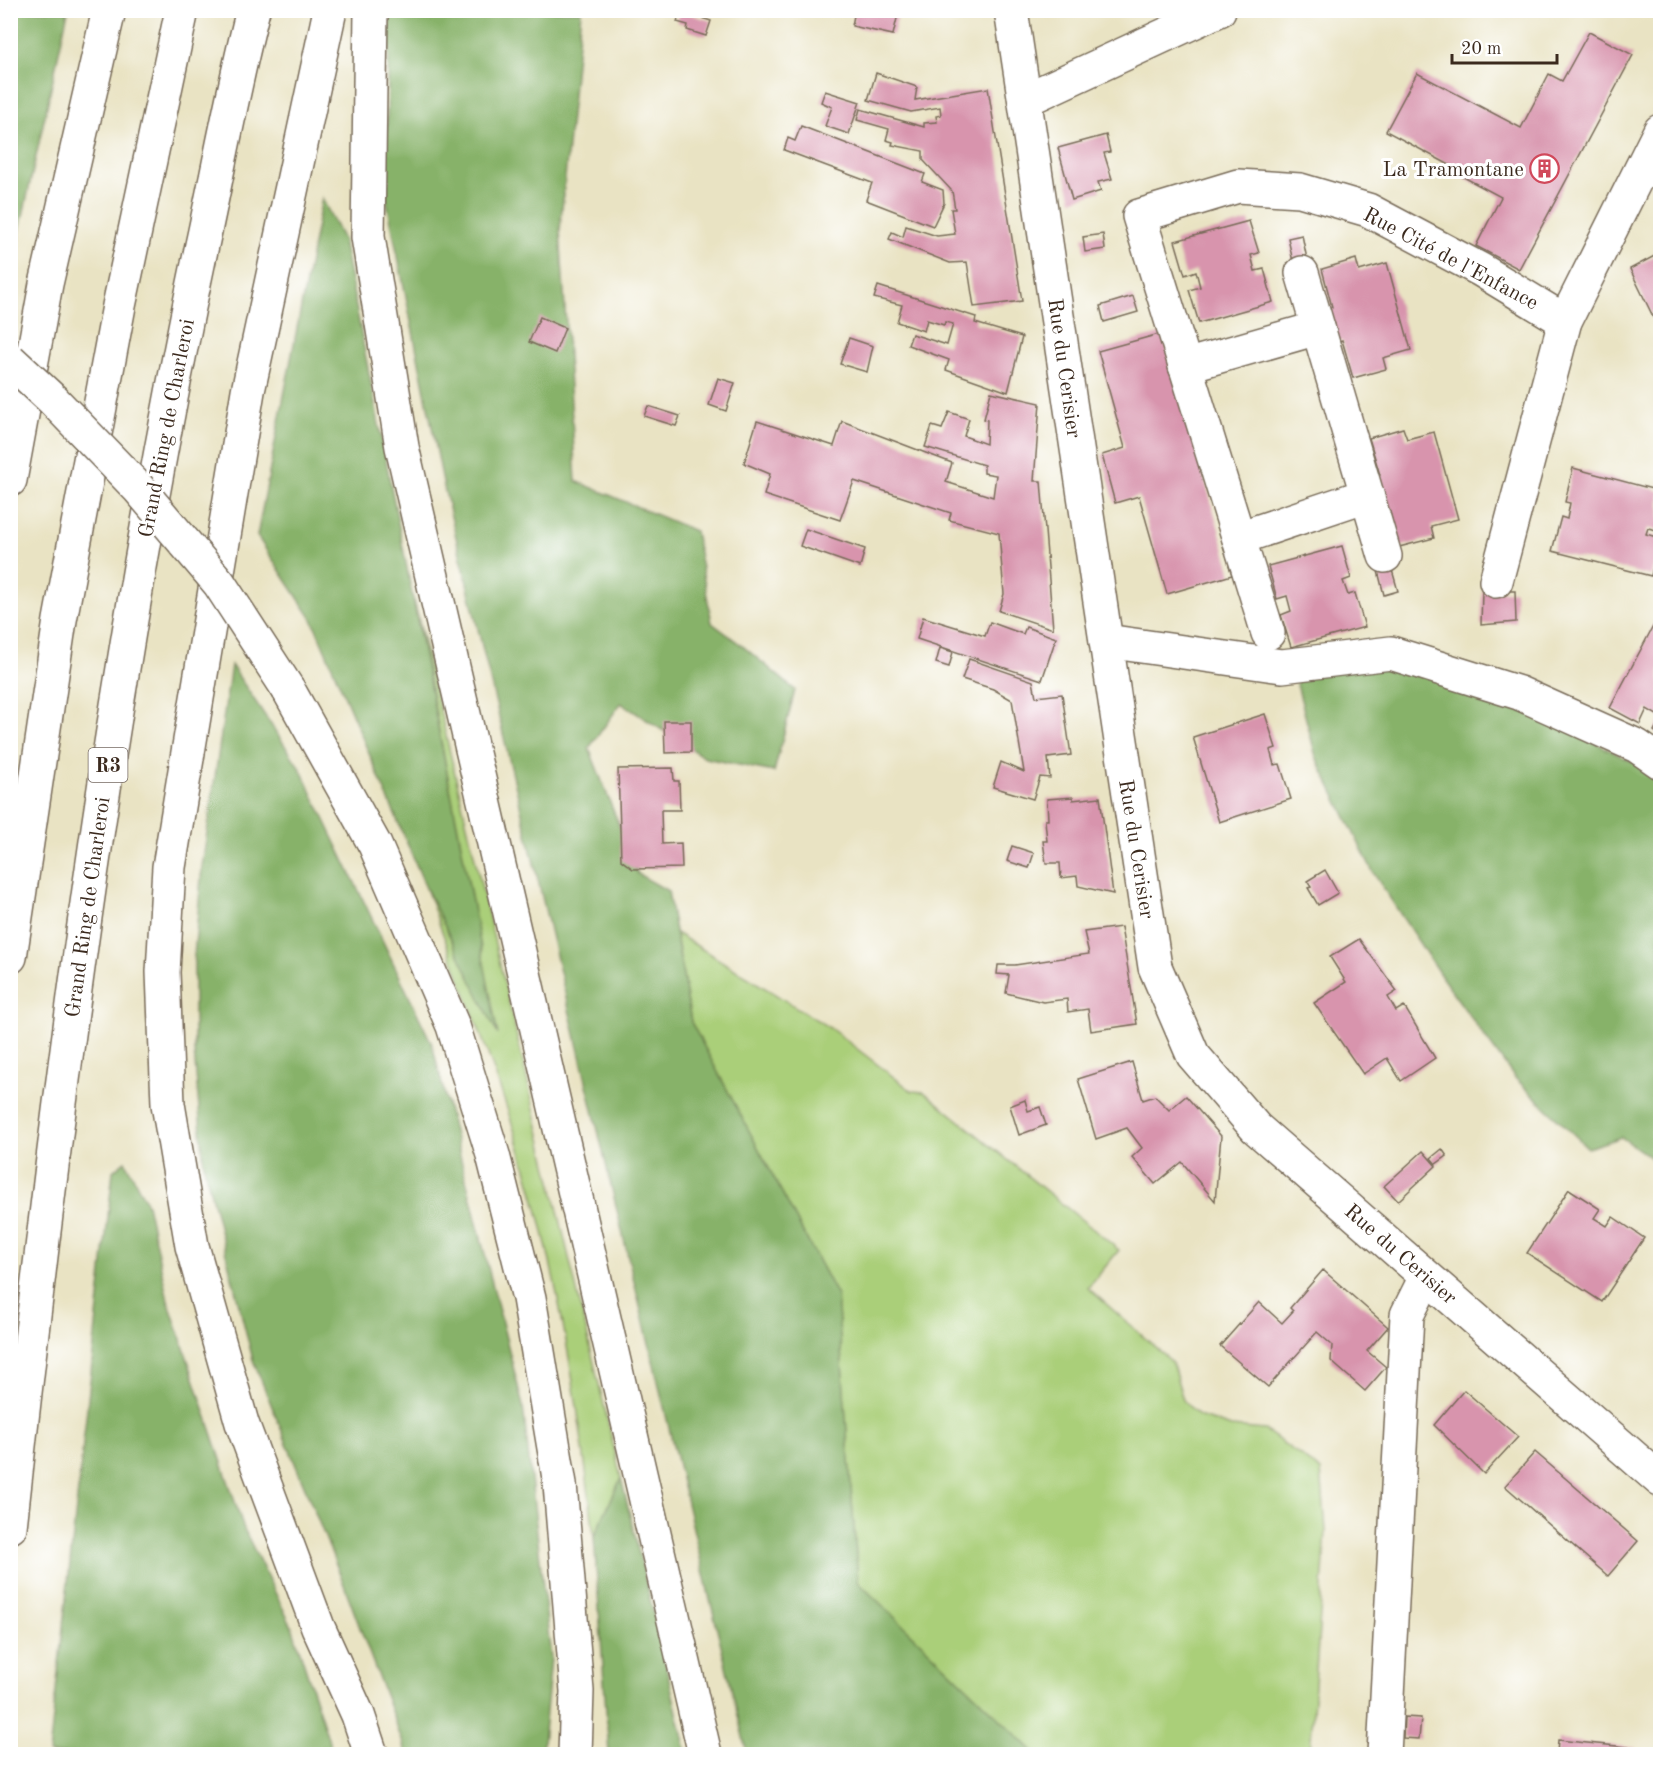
<svg xmlns="http://www.w3.org/2000/svg" width="1671" height="1765" font-family="'Old Standard TT',serif">
<style>
.green{fill:#aacf79;stroke:#727c4c;stroke-width:1.5}
.forest{fill:#87b269;stroke:#616e44;stroke-width:1.5}
.building{fill:#d894ad}
.lines{fill:none;stroke-linecap:round;stroke-linejoin:round}
.minor-casing{stroke:#786b58;stroke-width:36}
.highway-casing{stroke:#786b58;stroke-width:36}
.minor{stroke:#fff;stroke-width:33}
.highway{stroke:#fff;stroke-width:33}
.highway-bridge-casing{stroke:#786b58;stroke-width:36;stroke-linecap:butt}
.highway-bridge{stroke:#fff;stroke-width:33}
.labels{text-anchor:middle;stroke-width:6;stroke-linejoin:round;paint-order:stroke}
.shield{fill:#fff;stroke:#766a62;stroke-width:1.5}
.shield-label{font-size:20px;font-weight:bold;fill:#3b2a1e}
.poi-label{font-size:21px;fill:#3b2a1e;stroke:#fff;text-anchor:end}
.street-label{font-size:21px;fill:#3b2a1e;stroke:#fff}
</style>
<rect width="100%" height="100%" fill="#fff"/>
<filter id="ink" filterUnits="userSpaceOnUse"><feTurbulence type="fractalNoise" baseFrequency=".0167" numOctaves="2"/><feDisplacementMap in="SourceGraphic" scale="12" xChannelSelector="R" yChannelSelector="G"/><feConvolveMatrix kernelMatrix="1 2 1 2 8 2 1 2 1" color-interpolation-filters="sRGB"/></filter>
<filter id="wash" filterUnits="userSpaceOnUse"><feTurbulence type="fractalNoise" baseFrequency=".008" numOctaves="4" result="noise"/><feDisplacementMap in="SourceGraphic" scale="24" xChannelSelector="R" yChannelSelector="G"/><feGaussianBlur stdDeviation="1.35" result="paint"/><feColorMatrix in="noise" values="0 0 0 0 0 0 0 0 0 0 0 0 0 0 0 0 0 1.4 0 .05"/><feComposite in="paint" operator="in"/></filter>
<g filter="url(#wash)">
<rect width="100%" height="100%" fill="#e9e3c3"/>
<!-- green -->
<g class="green">
<path d="M414,600L621,1478L594,1537C581,1423 564,1308 534,1197C506,1092 463,990 426,888L497,1032Z"/>
<path d="M676,933L830,1028L912,1091L924,1092L1119,1250L1088,1288L1172,1362L1183,1400L1199,1416L1231,1427L1265,1430L1321,1471L1326,1531L1310,1754H1036L858,1582L837,1296L691,1022Z"/>
</g>
<!-- forest -->
<g class="forest">
<path d="M11,10L68,11L11,270L10,11Z"/>
<path d="M390,11H581L560,230L576,481L695,531L712,623L744,647L795,690L774,772L705,758L621,703L589,748L638,874L668,891L691,1022L837,1296L858,1582L1036,1754H747L444,487L385,192Z"/>
<path d="M322,198L343,240L498,1035L426,888L312,619L257,536Z"/>
<path d="M1396,664L1510,699L1660,776V1164L1621,1137L1588,1148L1514,1077L1443,979L1374,874L1316,757L1295,677Z"/>
<path d="M231,665L300,768L432,1044L523,1406L551,1658L542,1754H407L340,1574L253,1360L204,1167L194,1051V956L202,867Z"/>
<path d="M125,1161L147,1204L168,1300L244,1529L293,1629L333,1754H49L113,1171Z"/>
<path d="M621,1478L687,1754H609L594,1537Z"/>
</g>
<g id="blocks">
<!-- building -->
<g class="building">
<path d="M855,10H899L893,35L852,26Z"/>
<path d="M928,10H971V12L929,18Z"/>
<path d="M680,11L711,21L706,36L687,30L688,25L677,22Z"/>
<path d="M1589,32L1633,55L1519,269L1476,246L1501,197L1456,173L1457,169L1386,131L1417,73L1521,128L1549,74L1562,81Z"/>
<path d="M876,73L917,87L915,100L988,88L1022,301L974,307L967,262L950,263L889,239L892,232L903,237L906,226L937,236L955,234L951,209H955L952,191L923,160V151L892,145L893,142L886,140L889,129L857,120L860,109L924,127V123L937,122L936,116L941,115L940,107L911,112L868,100Z"/>
<path d="M825,91L860,102L849,134L825,126L832,107L821,102Z"/>
<path d="M801,126L925,174L922,182L943,190L944,203L933,226L866,200L872,183L784,150L788,138L795,141Z"/>
<path d="M1106,135L1110,152L1104,153L1112,179L1098,182L1101,191L1072,200L1058,148Z"/>
<path d="M1249,221L1259,253L1251,255L1255,271L1264,269L1273,302L1199,323L1189,290L1200,287L1196,271L1185,275L1175,241Z"/>
<path d="M1103,234L1105,249L1085,252L1083,237Z"/>
<path d="M1302,235L1308,264L1294,267L1288,238Z"/>
<path d="M1660,253V331L1630,269Z"/>
<path d="M1356,259L1359,271L1387,263L1411,350L1383,358L1386,369L1353,378L1342,340L1333,343L1323,309L1332,307L1322,269Z"/>
<path d="M878,286L976,317L975,323L1022,337L1008,392L946,370L949,360L908,345L912,334L947,345L953,324L945,322L944,325L927,320L924,331L897,322L902,305L874,298Z"/>
<path d="M1133,296L1138,312L1104,322L1100,306Z"/>
<path d="M540,317L565,328L555,353L529,342Z"/>
<path d="M1163,333L1232,575L1167,594L1139,496L1115,503L1102,455L1125,448L1098,351Z"/>
<path d="M849,338L873,346L867,372L840,364Z"/>
<path d="M718,378L735,383L726,411L709,405Z"/>
<path d="M991,392L1040,403L1034,481H1041L1053,629L999,611L1004,594L999,533L949,520L951,513L854,481L840,520L764,495L770,474L744,463L757,421L834,446L842,421L952,463L946,482L993,497L996,475L984,473V465L925,447L932,426L942,429L949,412L969,419L964,436L986,444L987,420L984,419Z"/>
<path d="M648,406L680,416L676,426L644,416Z"/>
<path d="M1403,428L1407,439L1434,432L1458,519L1431,526L1434,538L1399,547L1389,509L1380,512L1371,478L1380,475L1369,438Z"/>
<path d="M1573,468L1660,491V531L1648,528L1646,534L1660,538L1651,576L1552,551L1561,517L1567,519L1570,503L1565,502Z"/>
<path d="M806,529L865,549L860,567L800,546Z"/>
<path d="M1342,546L1351,578L1343,581L1348,595L1355,593L1365,627L1291,647L1281,615L1291,611L1287,596L1277,599L1268,566Z"/>
<path d="M1390,563L1398,591L1384,595L1377,567Z"/>
<path d="M1482,591H1515L1516,622L1481,625Z"/>
<path d="M923,617L985,636L990,622L1023,634L1026,627L1056,638L1042,680L917,639Z"/>
<path d="M1657,619L1660,621V717L1647,709L1640,724L1610,708Z"/>
<path d="M940,648L953,652L949,667L936,663Z"/>
<path d="M969,659L1033,681L1036,697L1062,694L1071,755L1048,758L1050,778L1040,777L1033,799L993,787L1001,762L1024,772L1012,700L993,689L962,679Z"/>
<path d="M1265,714L1276,748L1270,750L1274,765L1280,764L1291,799L1219,822L1193,737Z"/>
<path d="M1660,720V735L1654,731Z"/>
<path d="M664,721H691V752L665,753Z"/>
<path d="M673,768L674,781H679L680,810H661L662,844L681,843L682,868L633,869L621,860L618,769Z"/>
<path d="M1073,797V800L1100,797L1113,894L1078,886L1077,876L1061,878L1060,863H1046L1043,841H1047L1045,820H1048L1047,799Z"/>
<path d="M1012,846L1034,853L1029,868L1007,861Z"/>
<path d="M1325,870L1338,893L1318,905L1308,888L1311,887L1307,881Z"/>
<path d="M1121,927L1137,1024L1091,1031L1088,1009L1068,1012L1067,999L1043,1002L1006,993L1009,975L997,974L998,965H1015L1089,954L1084,932Z"/>
<path d="M1359,939L1397,991L1388,997L1396,1011L1404,1006L1435,1058L1401,1081L1387,1058L1363,1074L1314,1003L1346,982L1330,957Z"/>
<path d="M1132,1062L1143,1100L1155,1096L1169,1110L1186,1096L1221,1136L1215,1201L1182,1162L1155,1184L1132,1157L1142,1148L1127,1128L1096,1139L1078,1079Z"/>
<path d="M1025,1100L1028,1111L1040,1107L1046,1125L1019,1135L1010,1106Z"/>
<path d="M1442,1149L1447,1156L1436,1164L1431,1158Z"/>
<path d="M1423,1151L1436,1166L1398,1201L1384,1186Z"/>
<path d="M1569,1189L1600,1209L1594,1218L1607,1226L1613,1217L1644,1238L1602,1302L1527,1253Z"/>
<path d="M1323,1270L1388,1327L1367,1351L1386,1367L1365,1391L1331,1361L1332,1345L1317,1332L1268,1387L1220,1346L1259,1302L1282,1323L1293,1311L1290,1308Z"/>
<path d="M1464,1390L1518,1437L1484,1474L1434,1425Z"/>
<path d="M1535,1452L1638,1541L1608,1576L1505,1486Z"/>
<path d="M1404,1717L1421,1718L1419,1739L1403,1738Z"/>
<path d="M1558,1740L1636,1748V1754H1557Z"/>
</g>
</g>
</g>
<g filter="url(#ink)">
<use href="#blocks" fill-opacity="0" stroke="#786b58" stroke-width="1.5"/>
<g class="lines">
<defs>
<g id="minor">
<path d="M1011,10L1155,967L1193,1055L1256,1128L1660,1480"/>
<path d="M1025,100L1219,10"/>
<path d="M1302,273L1385,556"/>
<path d="M1185,366L1318,328"/>
<path d="M1239,538L1367,495"/>
<path d="M1496,581L1565,321L1660,131"/>
<path d="M1268,633L1139,216L1238,186L1300,190L1368,210L1481,270L1565,321"/>
<path d="M1106,641L1282,666L1391,653L1519,693L1637,746L1660,762"/>
<path d="M1384,1754L1407,1315L1426,1277"/>
</g>
<g id="highway">
<path d="M330,10L248,391L169,867L163,972L168,1104L192,1246L242,1423L318,1627L358,1715L371,1754"/>
<path d="M371,10L368,237L402,447L705,1754"/>
<path d="M10,480L46,284L109,10"/>
<path d="M288,689L375,845L453,1026L493,1155L529,1298L560,1484L577,1691L575,1754"/>
<path d="M10,957L60,620L119,306L182,10"/>
<path d="M10,1527C57,1097 112,668 202,245C219,167 233,88 253,10"/>
</g>
</defs>
<!-- minor casing -->
<use href="#minor" class="minor-casing"/>
<!-- highway casing -->
<use href="#highway" class="highway-casing"/>
<!-- minor -->
<use href="#minor" class="minor"/>
<!-- highway -->
<use href="#highway" class="highway"/>
<defs>
<path id="highway-bridge" d="M10,360L53,400L139,489L219,583L288,689"/>
</defs>
<!-- highway-bridge casing -->
<use href="#highway-bridge" class="highway-bridge-casing"/>
<!-- highway-bridge -->
<use href="#highway-bridge" class="highway-bridge"/>
</g>
</g>
<!-- icons -->
<defs>
<symbol id="building-ring" viewBox="-11 -11 22 22"><circle r="9.5" fill="#fff" stroke="#d1495b" stroke-width="1.5"/><path d="M-4-6H4V6H1V3H-1V6H-4ZM-2.5-4.3h1.7v1.8h-1.7ZM.8-4.3h1.7v1.8H.8ZM-2.5-1h1.7V.8h-1.7ZM.8-1h1.7V.8H.8Z" fill="#d1495b"/></symbol>
</defs>
<g fill-rule="evenodd">
<use href="#building-ring" x="1528" y="152" width="33" height="33"/>
</g>
<g class="labels">
<!-- shield labels -->
<rect class="shield" x="88.5" y="748" width="39" height="34" rx="4.5"/>
<g class="shield-label">
<text x="108" y="772">R3</text>
</g>
<!-- poi labels -->
<g class="poi-label">
<text x="1524" y="176">La Tramontane</text>
</g>
<!-- street labels -->
<g class="street-label">
<text transform="translate(1451 258) rotate(28)" y="7">Rue Cité de l'Enfance</text>
<text transform="translate(1065 368) rotate(82)" y="7">Rue du Cerisier</text>
<text transform="translate(166 428) rotate(-79)" y="7">Grand Ring de Charleroi</text>
<text transform="translate(1137 849) rotate(81)" y="7">Rue du Cerisier</text>
<text transform="translate(87 907) rotate(-82)" y="7">Grand Ring de Charleroi</text>
<text transform="translate(1401 1254) rotate(41)" y="7">Rue du Cerisier</text>
</g>
</g>
<!-- margin -->
<rect width="1671" height="1765" fill="none" stroke="#fff" stroke-width="36"/>
<!-- scale -->
<path d="M1452 54v9h105v-9" fill="none" stroke="#3b2a1e" stroke-width="3"/>
<text x="1461" y="54" font-size="18" fill="#3b2a1e" stroke="#ffffff" stroke-width="4.5" paint-order="stroke">20 m</text>
</svg>
